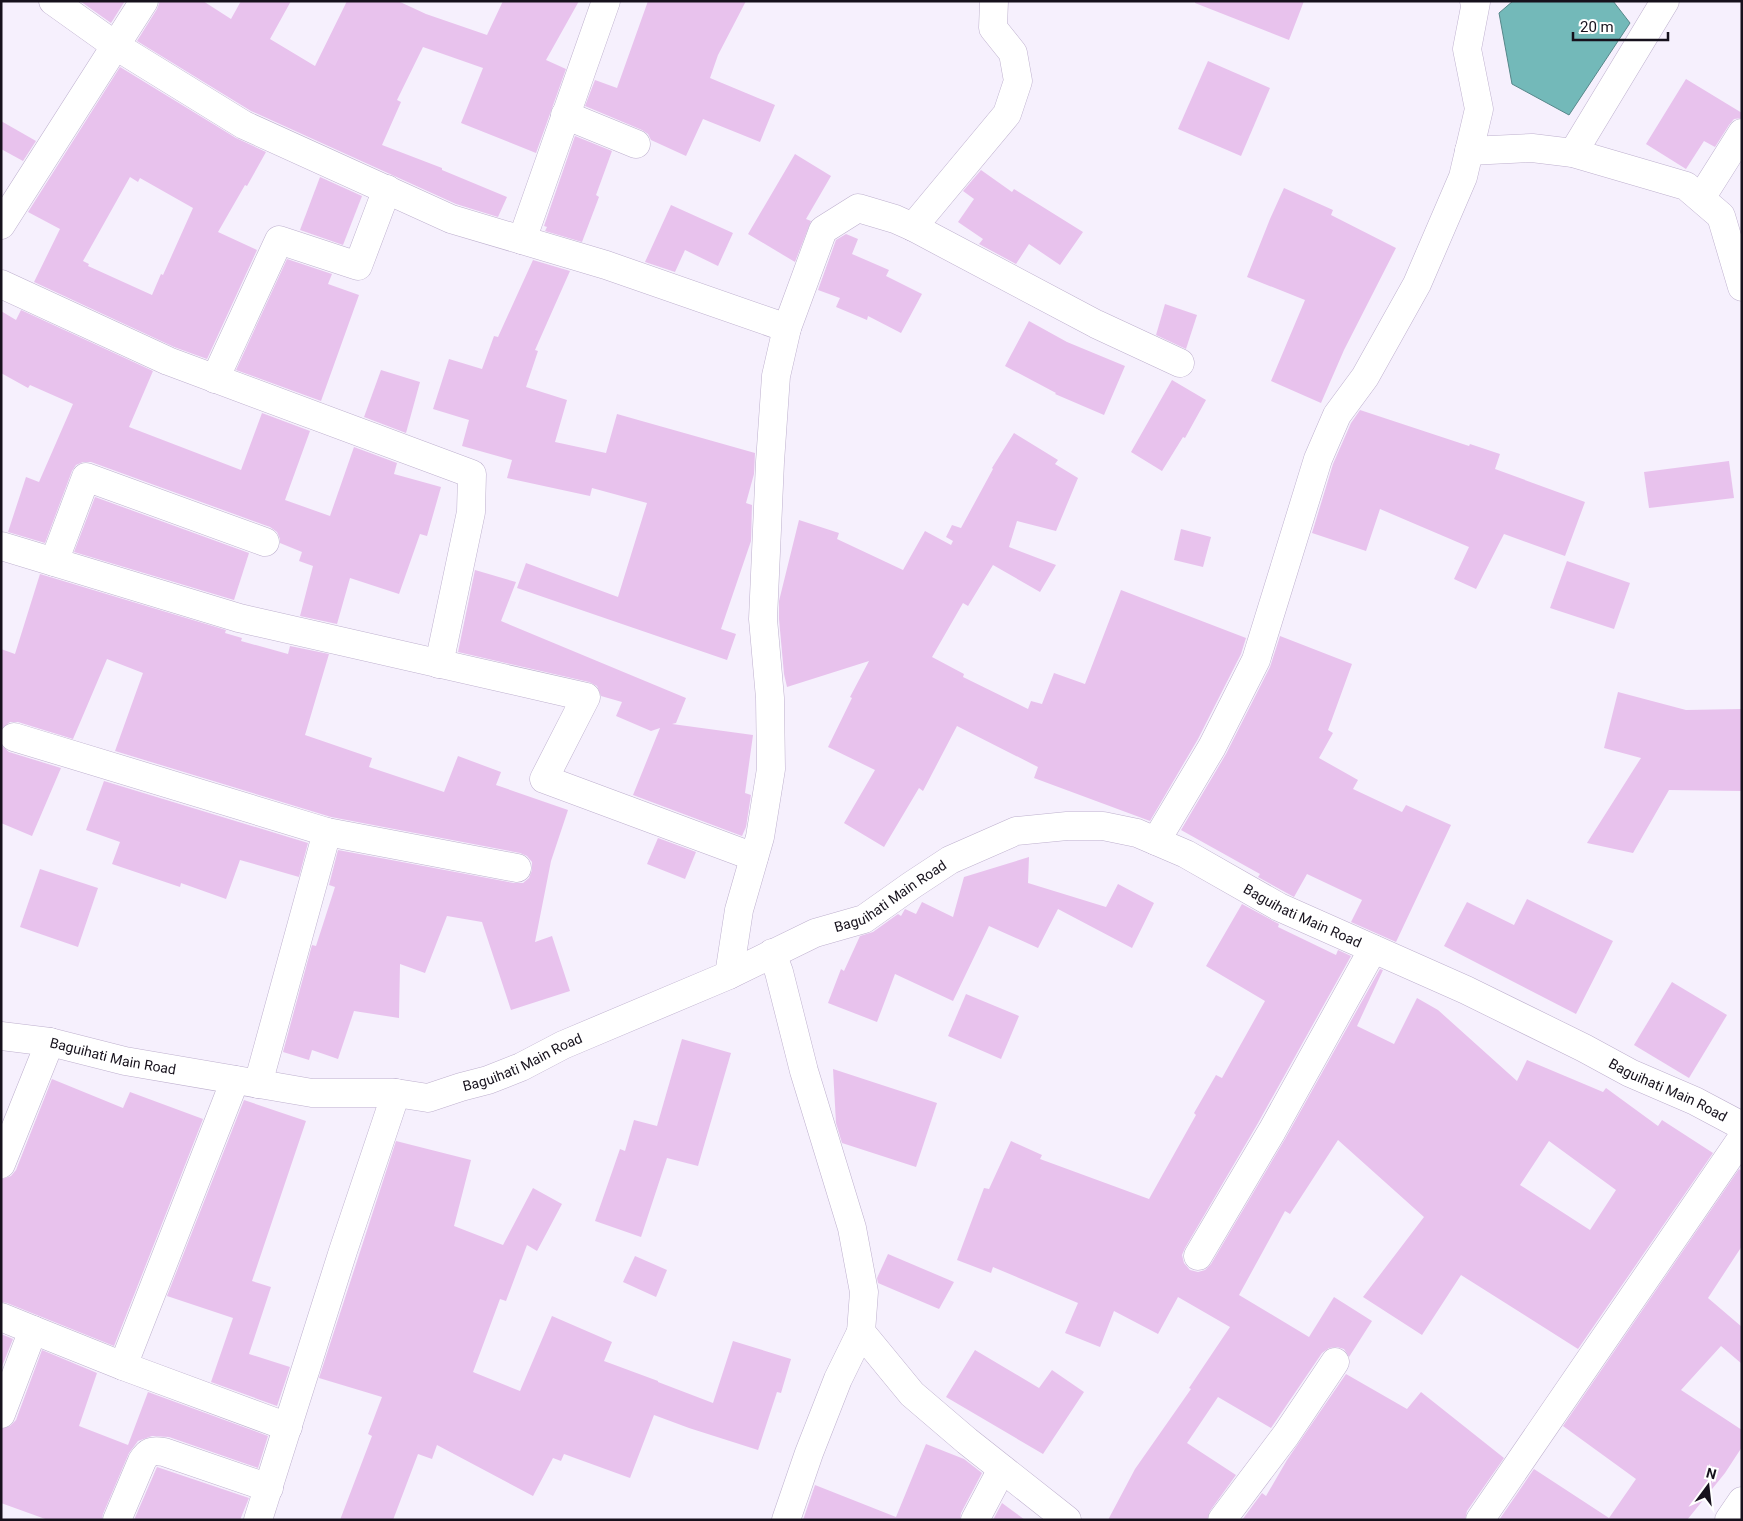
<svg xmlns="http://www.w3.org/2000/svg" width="1743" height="1521" font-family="Roboto,sans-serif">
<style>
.water{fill:#73b9b9;stroke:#57878a}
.building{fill:#e8c2ed;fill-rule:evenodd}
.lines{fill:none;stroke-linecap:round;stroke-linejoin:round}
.street-casing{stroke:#beb0ce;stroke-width:29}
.secondary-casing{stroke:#beb0ce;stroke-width:29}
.street{stroke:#fff;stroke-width:28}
.secondary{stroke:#fff;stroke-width:28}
.labels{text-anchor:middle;stroke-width:5;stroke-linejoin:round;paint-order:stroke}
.street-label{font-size:14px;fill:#16111c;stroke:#fff}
</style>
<rect width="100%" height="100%" fill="#f6f0fd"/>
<!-- water -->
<path class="water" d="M1513,1H1613L1630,23L1569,115L1512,84L1499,13Z"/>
<!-- building -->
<g class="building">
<path d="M80,1H125L111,23Z"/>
<path d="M160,1H203L231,19L241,1H291L270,39L315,66L347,1H398L426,14L487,35L503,1H579L546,60L566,69L536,153L461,123L483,68L423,47L397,100L401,102L382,145L442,168V170L507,197L498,217L456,204L251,111L137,41L157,9Z"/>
<path d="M648,1H746L718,55L710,78L775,105L760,142L703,119L686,156L651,140L648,134L642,130L585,106L595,80L617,88Z"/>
<path d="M1195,1H1304L1289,40L1195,3Z"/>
<path d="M1208,61L1270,88L1241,156L1178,129Z"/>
<path d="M120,67L236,138L266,152L247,186L245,185L218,232L257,250L207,359L174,347L34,282L60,229L28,212ZM130,177L138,182L140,178L193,208L163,275L161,274L152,295L88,266L89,264L83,261Z"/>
<path d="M1686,79L1742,113V118L1734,119L1729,125L1715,147L1704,141L1686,169L1646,144Z"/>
<path d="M1,121L36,141L23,161L1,149Z"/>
<path d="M575,136L612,151L596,195L599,197L582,242L545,231L547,227L544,226Z"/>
<path d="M795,154L831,176L806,219L811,221L795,262L748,234Z"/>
<path d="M981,170L1012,192L1014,189L1083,232L1060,265L1029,244L1016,264L979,244L983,239L958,222L974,199L963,191Z"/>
<path d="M320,177L362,196L343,245L300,230Z"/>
<path d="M1284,188L1333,210L1331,215L1396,248L1344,350L1321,403L1271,381L1305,300L1247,277L1270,219Z"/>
<path d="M671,205L733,233L718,266L685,250L675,272L645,262Z"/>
<path d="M846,234L858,239L852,254L889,270L886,276L922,294L901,333L868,316L867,320L836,307L840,298L818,290L836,240Z"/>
<path d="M287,259L332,274L328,284L359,295L321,401L236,370Z"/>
<path d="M533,260L570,271L535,350L538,351L526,387L567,400L555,442L606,453L617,414L755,453L754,474L746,503L752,505L751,541L721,629L736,634L727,660L517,588L526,563L618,597L647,503L592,488L590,496L507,478L512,460L462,446L469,420L433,409L449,359L482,369L494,336L498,337Z"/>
<path d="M1165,304L1197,315L1186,349L1156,335Z"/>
<path d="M21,310L153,371L129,427L241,470L262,413L310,431L285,500L330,516L354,447L397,463L394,474L441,487L427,536L420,534L399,594L350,578L337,624L300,616L313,566L299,561L302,552L280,543V539L277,532L270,527L91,462H83L76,465L72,471L45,543L8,532L26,477L39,482L73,404L30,385L28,388L1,373V311L16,320Z"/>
<path d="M1029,321L1067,342L1125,366L1104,415L1055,394L1056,393L1005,366Z"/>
<path d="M381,370L420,382L406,433L364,417Z"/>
<path d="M1172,380L1206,400L1185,438L1183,437L1162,471L1131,452Z"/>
<path d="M1360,410L1469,446L1470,444L1500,454L1495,469L1585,502L1565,556L1504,534L1476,589L1454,579L1469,547L1380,509L1366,551L1312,533L1333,464L1351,423Z"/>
<path d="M1014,433L1058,460L1055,464L1078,478L1056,531L1017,521L1009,547L1056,565L1040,592L993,565L968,606L963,603L932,657L964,674L963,677L1028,709L1031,701L1042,704L1054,673L1085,684L1121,590L1246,638L1241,654L1198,739L1150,821L1034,778L1038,767L957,726L923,791L919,788L884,847L844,823L875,770L828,747L852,698L850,697L869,661L787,687L784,674L779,619V601L799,520L839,533L837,539L903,570L925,531L951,545L953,541L946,537L952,525L961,528L993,469L992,468Z"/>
<path d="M1729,461L1734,498L1649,508L1644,472Z"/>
<path d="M95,497L249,553L234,600L74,552Z"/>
<path d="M1181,529L1211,537L1203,567L1174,560Z"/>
<path d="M1567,561L1630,583L1614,629L1550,608Z"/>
<path d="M475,570L516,582L501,621L686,698L676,723L672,724L753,735L745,793L751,795L746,827L742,836L633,795L660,728L651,731L616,716L622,702L601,696L597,686L589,682L458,652Z"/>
<path d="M40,574L226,630L225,633L242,638L241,641L288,654L290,646L329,654L305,735L372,758L369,767L444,792L458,756L501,772L496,785L568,810L551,861L535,942L552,936L570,991L511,1010L482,922L447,916L425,973L400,964L399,1018L354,1011L338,1059L312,1050L309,1060L283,1052L312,945L316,946L335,887L329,885L338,850L514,883H523L529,878L532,870V862L527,856L520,853L331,817L115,751L143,673L107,659L73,739L18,722H10L1,729V649L15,654Z"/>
<path d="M1280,636L1352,664L1328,730L1333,733L1319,758L1358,780L1353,789L1402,812L1406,805L1451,825L1396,942L1351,922L1362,900L1307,874L1294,897L1258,877L1260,874L1181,830L1226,754L1270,667Z"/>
<path d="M1618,692L1686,710L1742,709V791L1669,790L1633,853L1587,843L1641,758L1604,748Z"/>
<path d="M1,745L9,752L61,768L32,836L1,823Z"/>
<path d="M104,781L308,843L299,877L240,860L226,899L181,883L180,887L112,864L120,842L86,830Z"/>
<path d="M658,838L696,852L685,879L647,864Z"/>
<path d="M1029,857L1028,883L1106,907L1118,884L1154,903L1132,948L1058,909L1038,948L989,926L953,1001L895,974L877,1022L828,1003L841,969L844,971L860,936L873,932L898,914L901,916L905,909L916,914L922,902L953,917L964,877Z"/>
<path d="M40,869L98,888L78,947L20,927Z"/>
<path d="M1527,899L1613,941L1576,1014L1444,946L1467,902L1514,925Z"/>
<path d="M1242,904L1279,924L1278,927L1336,955L1338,950L1351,956L1258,1123L1185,1248L1182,1255L1184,1263L1190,1270L1198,1272L1205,1270L1211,1264L1285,1139L1380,969L1383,970L1357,1026L1394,1044L1417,998L1438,1010L1517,1081L1527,1060L1603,1092L1606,1088L1658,1126L1662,1120L1713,1153L1578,1349L1461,1275L1422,1335L1363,1297L1424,1217L1338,1140L1290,1214L1285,1211L1239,1295L1309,1337L1334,1297L1372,1321L1349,1357L1344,1349L1337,1347L1329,1348L1322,1353L1271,1428L1218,1397L1187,1443L1236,1475L1210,1511L1207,1520H1108L1135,1469L1191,1389L1189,1388L1230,1327L1178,1297L1158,1334L1114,1311L1100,1347L1065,1333L1078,1303L993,1267L991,1273L957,1260L984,1188L989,1189L1011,1141L1042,1155L1040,1159L1149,1199L1196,1115L1194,1113L1216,1075L1222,1078L1265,1001L1206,966ZM1549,1141L1616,1190L1590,1230L1520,1185Z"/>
<path d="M1672,982L1727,1015L1689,1078L1634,1045Z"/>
<path d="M966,994L1019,1016L1001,1059L948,1036Z"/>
<path d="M682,1039L731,1053L698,1166L667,1158L641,1237L595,1221L620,1149L625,1151L634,1120L657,1126Z"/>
<path d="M833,1069L937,1103L916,1167L842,1143L836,1123Z"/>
<path d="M52,1079L123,1108L130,1092L203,1119L114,1346L7,1303L1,1302V1182L2,1179L11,1176L16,1170Z"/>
<path d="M244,1100L306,1121L252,1281L271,1287L249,1354L290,1367L277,1406L211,1382L233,1318L167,1296Z"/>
<path d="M396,1141L471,1160L454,1226L503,1245L533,1188L562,1204L537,1251L527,1245L506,1301L500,1299L473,1372L520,1391L552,1316L612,1342L604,1361L658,1381V1382L713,1403L733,1341L791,1359L781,1393L777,1392L758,1450L689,1428L654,1415L630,1478L564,1454L561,1461L553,1458L533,1496L437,1445L432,1459L418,1454L393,1520H340L372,1436L368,1434L382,1397L319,1378Z"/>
<path d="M1739,1169L1742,1171V1246L1708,1298L1742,1327V1364L1721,1346L1681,1390L1742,1430V1447L1725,1473L1687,1520H1499L1534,1469L1609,1518L1636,1479L1563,1426Z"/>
<path d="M888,1254L954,1282L939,1309L878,1283L877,1278Z"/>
<path d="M635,1256L667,1270L656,1297L623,1282Z"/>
<path d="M1,1334L13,1339L1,1369Z"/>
<path d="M42,1350L97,1373L79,1426L128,1445L148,1392L268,1436L258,1468L169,1437L152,1436L138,1441L129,1453L103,1514L102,1520H48L1,1503V1429L10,1426L16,1420Z"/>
<path d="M975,1350L1039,1388L1052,1370L1084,1392L1043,1454L946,1397Z"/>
<path d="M1346,1374L1407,1409L1421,1392L1504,1458L1467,1511L1465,1520H1242L1262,1493L1266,1496L1287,1460Z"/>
<path d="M926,1444L964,1459L982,1473L961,1513L960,1520H803L815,1485L896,1517Z"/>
<path d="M157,1467L249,1498L240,1520H134Z"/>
<path d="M1002,1503L1025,1520H993Z"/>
</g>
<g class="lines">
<defs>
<g id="street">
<path d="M53,1L116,46L244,125L451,219L606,265L787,328"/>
<path d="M565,115L636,144"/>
<path d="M1469,151L1532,148L1573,153L1686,186L1721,216L1742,287"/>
<path d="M1573,153L1665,1"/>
<path d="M1701,198L1742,133"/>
<path d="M1,225L144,1"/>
<path d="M913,227L1007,114L1018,81L1013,53L993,28L994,1"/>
<path d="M522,240L606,1"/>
<path d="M1,284L168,361L472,474L471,512L439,664"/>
<path d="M215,379L279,240L358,266L387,189"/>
<path d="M1,546L239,618L586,697L544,779L754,857"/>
<path d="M54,562L86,477L265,542"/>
<path d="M14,737L327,832L517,868"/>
<path d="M1156,841L1212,747L1256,660L1318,459L1337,415L1365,377L1417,284L1463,177L1479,109L1467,49L1476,2L1474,1"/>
<path d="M772,953L779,972L804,1071L852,1228L864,1292L861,1332L912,1394L967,1441L1067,1520"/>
<path d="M729,975L739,910L760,837L771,769L770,698L763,619L770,462L776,376L787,328L823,230L858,208L895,219L913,227L1096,324L1180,363"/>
<path d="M258,1084L327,832"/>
<path d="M1,1164L50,1042"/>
<path d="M1198,1256L1272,1131L1373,949"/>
<path d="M1,1317L33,1330L1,1414"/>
<path d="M33,1330L123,1366L288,1427"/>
<path d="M123,1366L235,1080"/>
<path d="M117,1520L142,1461C148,1451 152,1450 164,1452L269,1488"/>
<path d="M258,1520L343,1251L396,1093"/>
<path d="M786,1520L809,1453L838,1379L861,1332"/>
<path d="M975,1520L1002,1469"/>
<path d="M1222,1520L1286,1435L1335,1362"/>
<path d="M1480,1520L1742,1138"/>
<path d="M1729,1520L1742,1501"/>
</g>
<g id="secondary">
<path id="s1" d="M1,1036L50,1042L125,1061L312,1093H396L428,1098L461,1087L488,1080L521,1067L563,1045L729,975L815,933L864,919L912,885L950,860L1016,831L1067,826H1103L1137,833L1186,854L1279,907L1466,990L1584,1048L1630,1073L1695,1101L1742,1126"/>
</g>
</defs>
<!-- street casing -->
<use href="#street" class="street-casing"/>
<!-- secondary casing -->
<use href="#secondary" class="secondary-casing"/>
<!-- street -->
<use href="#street" class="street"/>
<!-- secondary -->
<use href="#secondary" class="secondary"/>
</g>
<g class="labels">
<!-- street labels -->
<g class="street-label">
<text dy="5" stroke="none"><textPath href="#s1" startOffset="939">Baguihati Main Road</textPath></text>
<text dy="5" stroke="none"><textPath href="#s1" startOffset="1389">Baguihati Main Road</textPath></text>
<text dy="5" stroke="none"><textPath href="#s1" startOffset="114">Baguihati Main Road</textPath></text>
<text dy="5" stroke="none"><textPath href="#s1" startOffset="534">Baguihati Main Road</textPath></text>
<text dy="5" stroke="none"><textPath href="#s1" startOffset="1794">Baguihati Main Road</textPath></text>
</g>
</g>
<!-- border -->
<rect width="1743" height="1521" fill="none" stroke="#16111c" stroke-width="5"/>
<!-- north arrow -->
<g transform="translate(1708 1486) rotate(15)" stroke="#ffffff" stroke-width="4" paint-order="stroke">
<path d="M0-4L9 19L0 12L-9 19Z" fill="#16111c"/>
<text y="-8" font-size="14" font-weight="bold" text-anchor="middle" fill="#16111c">N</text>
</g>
<!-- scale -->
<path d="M1573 32v8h95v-8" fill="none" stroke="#16111c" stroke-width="2.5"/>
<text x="1580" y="32" font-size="15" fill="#16111c" stroke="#ffffff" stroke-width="4" paint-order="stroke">20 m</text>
</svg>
